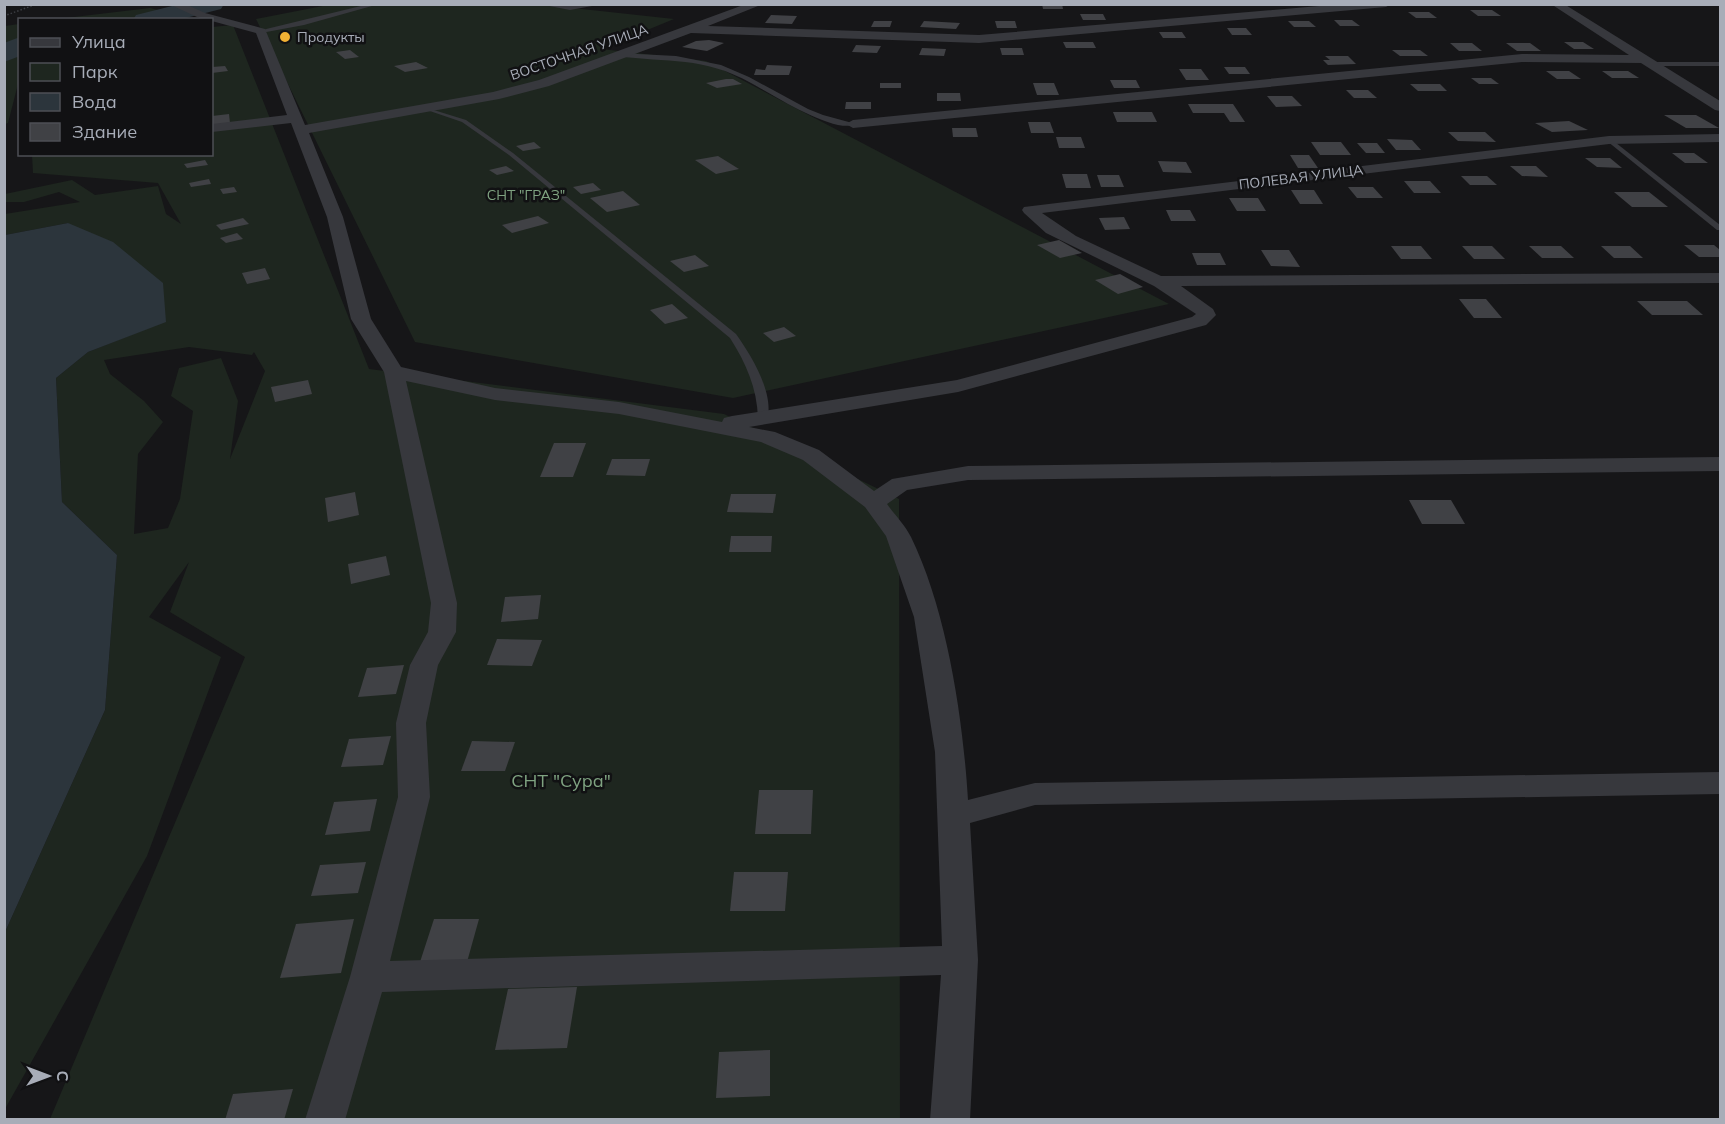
<svg xmlns="http://www.w3.org/2000/svg" width="1725" height="1124" font-family="Mulish,sans-serif">
<style>
.green{fill:#1e261f;fill-rule:evenodd}
.water{fill:#2c353c}
.lines{fill:none;stroke-linecap:round;stroke-linejoin:round}
.river{fill:#2c353c;fill-rule:evenodd}
.building{fill:#404145}
.path{stroke:#3d3f44;stroke-width:1.5;stroke-dasharray:1.5 2;stroke-linecap:butt}
.service{fill:#37383d;fill-rule:evenodd}
.minor{fill:#37383d;fill-rule:evenodd}
.poi-dot{fill:#f2b134;stroke:#111113;stroke-width:2}
.labels{text-anchor:middle;stroke-width:5;stroke-linejoin:round;paint-order:stroke}
.far-poi-label{font-size:14px;fill:#a8adb8;stroke:#111113;text-anchor:start}
.far-street-label{font-size:14px;fill:#a8adb8;stroke:#111113}
.far-park-label{font-size:14px;fill:#7fa381;stroke:#111113}
.near-park-label{font-size:18px;fill:#7fa381;stroke:#111113}
</style>
<rect width="100%" height="100%" fill="#161618"/>
<!-- green -->
<g class="green">
<path d="M333,4H536L674,19L601,49L706,61L1169,304L733,398L415,342L256,19Z"/>
<path d="M150,8L195,19H57Z"/>
<path d="M19,24V80L8,123L5,124V26Z"/>
<path d="M233,25L369,369L724,414L899,499L900,1119H50L245,657L170,612L189,562L149,617L221,657L147,856L5,1109V932L105,710L117,555L62,502L56,378L88,352L166,321L68,223L5,235V214L80,202L59,192L24,202H5V194L72,180L95,195L158,186L166,214L181,224L158,183L33,173L32,155L212,154V27ZM189,347L252,355L254,352L265,371L230,459L238,401L221,358L179,368L171,396L193,411L180,499L168,528L134,534L138,454L163,422L144,401L110,374L104,360Z"/>
</g>
<!-- water -->
<path class="water" d="M68,223L113,242L163,283L166,322L88,352L56,378L62,502L117,555L105,710L5,932V235Z"/>
<g class="lines">
<!-- river -->
<g class="river">
<path d="M180,4H224L221,9L178,20H133L136,15Z"/>
<path d="M20,37V56L4,62V43Z"/>
</g>
</g>
<!-- building -->
<g class="building">
<path d="M1042,4H1062L1063,9H1043Z"/>
<path d="M1470,10H1492L1501,16H1478Z"/>
<path d="M1408,12H1429L1437,18H1416Z"/>
<path d="M1080,14H1103L1106,20H1083Z"/>
<path d="M771,15L797,16L792,24L765,23Z"/>
<path d="M1334,20H1352L1360,26H1340Z"/>
<path d="M874,21H892L890,27H871Z"/>
<path d="M924,21L960,23L956,29L920,27Z"/>
<path d="M995,21H1015L1017,28H997Z"/>
<path d="M1288,21H1309L1316,27H1294Z"/>
<path d="M1227,28H1246L1252,35H1232Z"/>
<path d="M1159,32H1182L1186,38H1163Z"/>
<path d="M709,40L724,43L707,51L682,47L696,41Z"/>
<path d="M1063,42H1093L1096,48H1066Z"/>
<path d="M1564,42H1583L1594,49H1574Z"/>
<path d="M1450,43H1472L1482,51H1459Z"/>
<path d="M1506,43H1530L1541,51H1517Z"/>
<path d="M856,45L881,46L877,53L852,52Z"/>
<path d="M922,48L946,49L944,56L919,55Z"/>
<path d="M1000,48H1022L1024,55H1002Z"/>
<path d="M350,50L359,57L345,59L336,52Z"/>
<path d="M1392,50H1420L1428,56H1400Z"/>
<path d="M1325,56H1348L1356,64L1328,65L1323,60H1330Z"/>
<path d="M416,62L428,68L405,72L394,66Z"/>
<path d="M767,65L792,66L789,75H754L756,69L765,70Z"/>
<path d="M225,66L228,71L212,73V67Z"/>
<path d="M1224,67H1245L1250,74H1229Z"/>
<path d="M1179,69H1201L1209,80H1186Z"/>
<path d="M1546,71H1569L1581,79H1557Z"/>
<path d="M1602,71H1628L1639,78H1612Z"/>
<path d="M1471,78H1491L1499,84H1479Z"/>
<path d="M726,79H733L742,84L717,88L706,83Z"/>
<path d="M1110,80H1136L1140,88H1114Z"/>
<rect x="880" y="83" width="21" height="5"/>
<path d="M1033,83H1054L1059,95H1037Z"/>
<path d="M1410,84H1440L1447,91H1418Z"/>
<path d="M1346,90H1368L1377,98H1354Z"/>
<path d="M937,93H960L961,101H937Z"/>
<path d="M1267,96H1292L1302,106L1276,107Z"/>
<path d="M846,102H871V109H845Z"/>
<path d="M1188,104H1233L1245,122H1230L1224,113H1193Z"/>
<path d="M1113,112H1152L1157,122H1117Z"/>
<path d="M229,114L230,123L212,126V116Z"/>
<path d="M1664,115H1696L1719,128H1686Z"/>
<path d="M1569,121L1588,130L1552,132L1535,123Z"/>
<path d="M1028,122H1050L1054,133H1031Z"/>
<path d="M952,128H976L978,137H953Z"/>
<path d="M1448,132H1485L1496,142L1458,141Z"/>
<path d="M1056,137H1081L1085,148H1059Z"/>
<path d="M1387,139L1412,140L1421,150H1396Z"/>
<path d="M534,142L541,148L523,151L516,146Z"/>
<path d="M1311,142H1341L1351,155H1320Z"/>
<path d="M1357,143H1377L1385,153H1366Z"/>
<path d="M1672,153H1694L1708,163H1685Z"/>
<path d="M1290,155H1309L1318,168H1298Z"/>
<path d="M718,156L739,169L716,174L695,160Z"/>
<path d="M1585,158H1610L1622,168L1597,167Z"/>
<path d="M205,160L208,165L187,168L184,164Z"/>
<path d="M1158,161L1186,162L1192,173L1163,172Z"/>
<path d="M506,166L514,171L497,175L489,170Z"/>
<path d="M1510,166H1536L1548,177L1522,176Z"/>
<path d="M1062,174H1087L1091,188H1066Z"/>
<path d="M1097,175H1119L1124,187H1101Z"/>
<path d="M1461,176H1487L1497,185H1470Z"/>
<path d="M209,179L211,184L191,187L189,183Z"/>
<path d="M1404,181H1430L1441,193H1414Z"/>
<path d="M593,183L601,190L581,194L573,187Z"/>
<path d="M234,187L237,192L223,194L220,189Z"/>
<path d="M1348,187H1373L1383,198H1357Z"/>
<path d="M1291,190H1314L1323,204H1300Z"/>
<path d="M623,191L640,205L607,212L590,198Z"/>
<path d="M1614,192H1649L1668,207H1632Z"/>
<path d="M1229,198H1258L1266,211H1237Z"/>
<path d="M1166,210H1190L1196,221H1171Z"/>
<path d="M538,216L549,223L512,233L502,225Z"/>
<path d="M1124,217L1130,229L1105,230L1099,218Z"/>
<path d="M243,218L249,224L221,230L216,225Z"/>
<path d="M237,233L243,239L226,243L220,238Z"/>
<path d="M1059,240L1082,253L1060,258L1037,245Z"/>
<path d="M1684,245H1714L1720,250V257H1699Z"/>
<path d="M1391,246H1421L1432,259H1401Z"/>
<path d="M1462,246H1492L1505,259H1474Z"/>
<path d="M1529,246H1561L1574,258H1542Z"/>
<path d="M1601,246H1630L1643,258H1614Z"/>
<path d="M1261,250H1289L1300,267L1271,266Z"/>
<path d="M1192,253H1220L1226,265H1197Z"/>
<path d="M695,255L709,266L684,272L670,261Z"/>
<path d="M265,268L270,279L247,284L242,273Z"/>
<path d="M1120,274L1143,287L1118,294L1095,280Z"/>
<path d="M1459,299H1486L1502,318H1474Z"/>
<path d="M1637,301H1687L1703,315H1652Z"/>
<path d="M672,304L688,318L665,324L650,310Z"/>
<path d="M784,327L796,336L774,342L763,333Z"/>
<path d="M308,380L312,394L275,402L271,387Z"/>
<path d="M554,443H586L573,477H540Z"/>
<path d="M612,459H650L645,476L606,475Z"/>
<path d="M355,492L359,515L328,522L325,498Z"/>
<path d="M731,494H776L773,513L727,512Z"/>
<path d="M1409,500H1451L1465,524H1422Z"/>
<path d="M731,536H772L771,552H729Z"/>
<path d="M386,556L390,575L351,584L348,564Z"/>
<path d="M541,595L538,619L501,622L505,597Z"/>
<path d="M497,639L542,640L532,666L487,665Z"/>
<path d="M404,665L396,694L358,697L367,668Z"/>
<path d="M391,736L383,765L341,767L349,739Z"/>
<path d="M472,741L515,742L505,771H461Z"/>
<path d="M759,790H813L811,834H755Z"/>
<path d="M377,799L370,831L325,835L334,802Z"/>
<path d="M366,862L358,893L311,896L320,865Z"/>
<path d="M734,872H788L785,911H730Z"/>
<path d="M354,919L341,973L280,978L296,924Z"/>
<path d="M434,919H479L467,962H420Z"/>
<path d="M577,987L567,1048L495,1050L508,989Z"/>
<path d="M770,1050V1096L716,1098L719,1052Z"/>
<path d="M293,1089L284,1120H225L233,1094Z"/>
</g>
<g class="lines">
<!-- path -->
<path class="path" d="M4,16L37,4"/>
<!-- service -->
<g class="service">
<path d="M369,4H379L304,25L261,33L258,31Z"/>
<path d="M539,4L570,6L603,4L570,10Z"/>
<path d="M619,53L676,56L721,65L749,77L808,109L823,115L856,124C835,135 772,94 751,83C703,56 668,63 617,56Z"/>
<path d="M1720,62V66H1650L1647,64L1650,62Z"/>
<path d="M424,107L466,120L513,153L736,334C751,355 775,394 767,420L763,421L758,418C757,388 746,363 730,338L509,155L462,122L424,109Z"/>
<path d="M1607,139H1611L1720,225V230H1717L1607,141Z"/>
</g>
<!-- minor -->
<g class="minor">
<path d="M169,4H185L205,13L265,29L305,125L493,92L539,80L746,4H763L708,26L979,35L1342,4H1391L1386,7L979,43L691,33L549,86L499,99L309,133L343,217L371,319L401,367L495,388L619,402L722,422L724,418L732,416L957,380L1192,317L1196,314L1154,286L1046,233L1024,213L1022,210L1024,207L1609,136L1720,134V142L1609,144L1042,213L1076,236L1161,276L1720,273V283L1181,286L1213,309L1216,315L1206,325L958,392L749,427L775,432L819,450L874,491L892,479L968,466L1720,457V471L968,480L907,490L887,504C894,514 905,525 911,537C947,611 963,718 968,800L1035,783L1720,772V794L1035,805L970,823L978,960L970,1120H930L941,975L382,992L345,1120H305L350,977L398,797L396,723L410,665L428,632L431,603L384,372L351,319L327,217L291,123L212,132V124L287,115L256,33L197,17ZM406,381L495,400L619,414L761,442L803,460L865,507L886,536L914,617L935,752L942,946L390,961L430,797L426,723L438,665L456,632L457,603Z"/>
<path d="M1551,4H1564L1720,101V111L1715,110L1641,63L1522,62L853,128L846,124L853,120L1522,54L1629,55Z"/>
</g>
</g>
<!-- markers -->
<circle class="poi-dot" cx="285" cy="37" r="6"/>
<g class="labels">
<!-- far-poi labels -->
<g class="far-poi-label">
<text x="297" y="42">Продукты</text>
</g>
<!-- far-street labels -->
<g class="far-street-label">
<text transform="translate(579 52) rotate(-19)" y="5">ВОСТОЧНАЯ УЛИЦА</text>
<text transform="translate(1301 177) rotate(-7)" y="5">ПОЛЕВАЯ УЛИЦА</text>
</g>
<!-- far-park labels -->
<g class="far-park-label">
<text x="526" y="200">СНТ "ГРАЗ"</text>
</g>
<!-- near-park labels -->
<g class="near-park-label">
<text x="561" y="787">СНТ "Сура"</text>
</g>
</g>
<!-- border -->
<rect width="1725" height="1124" fill="none" stroke="#a8adb8" stroke-width="12"/>
<!-- legend -->
<rect x="18" y="18" width="195" height="138" fill="#111113" stroke="#4d4f55" stroke-width="1.5"/>
<rect x="30" y="38" width="30" height="9" fill="#37383d" stroke="#4d4f55" stroke-width="1.5"/>
<text x="72" y="48" font-size="18" fill="#a8adb8">Улица</text>
<rect x="30" y="63" width="30" height="18" fill="#1e261f" stroke="#4d4f55" stroke-width="1.5"/>
<text x="72" y="78" font-size="18" fill="#a8adb8">Парк</text>
<rect x="30" y="93" width="30" height="18" fill="#2c353c" stroke="#4d4f55" stroke-width="1.5"/>
<text x="72" y="108" font-size="18" fill="#a8adb8">Вода</text>
<rect x="30" y="123" width="30" height="18" fill="#404145" stroke="#4d4f55" stroke-width="1.5"/>
<text x="72" y="138" font-size="18" fill="#a8adb8">Здание</text>
<!-- north arrow -->
<g transform="translate(48 1076) rotate(90)" stroke="#111113" stroke-width="4.5" paint-order="stroke">
<path d="M0-4.5L10 22L0 15L-10 22Z" fill="#a8adb8"/>
<text y="-9" font-size="16" font-weight="bold" text-anchor="middle" fill="#a8adb8">С</text>
</g>
</svg>
